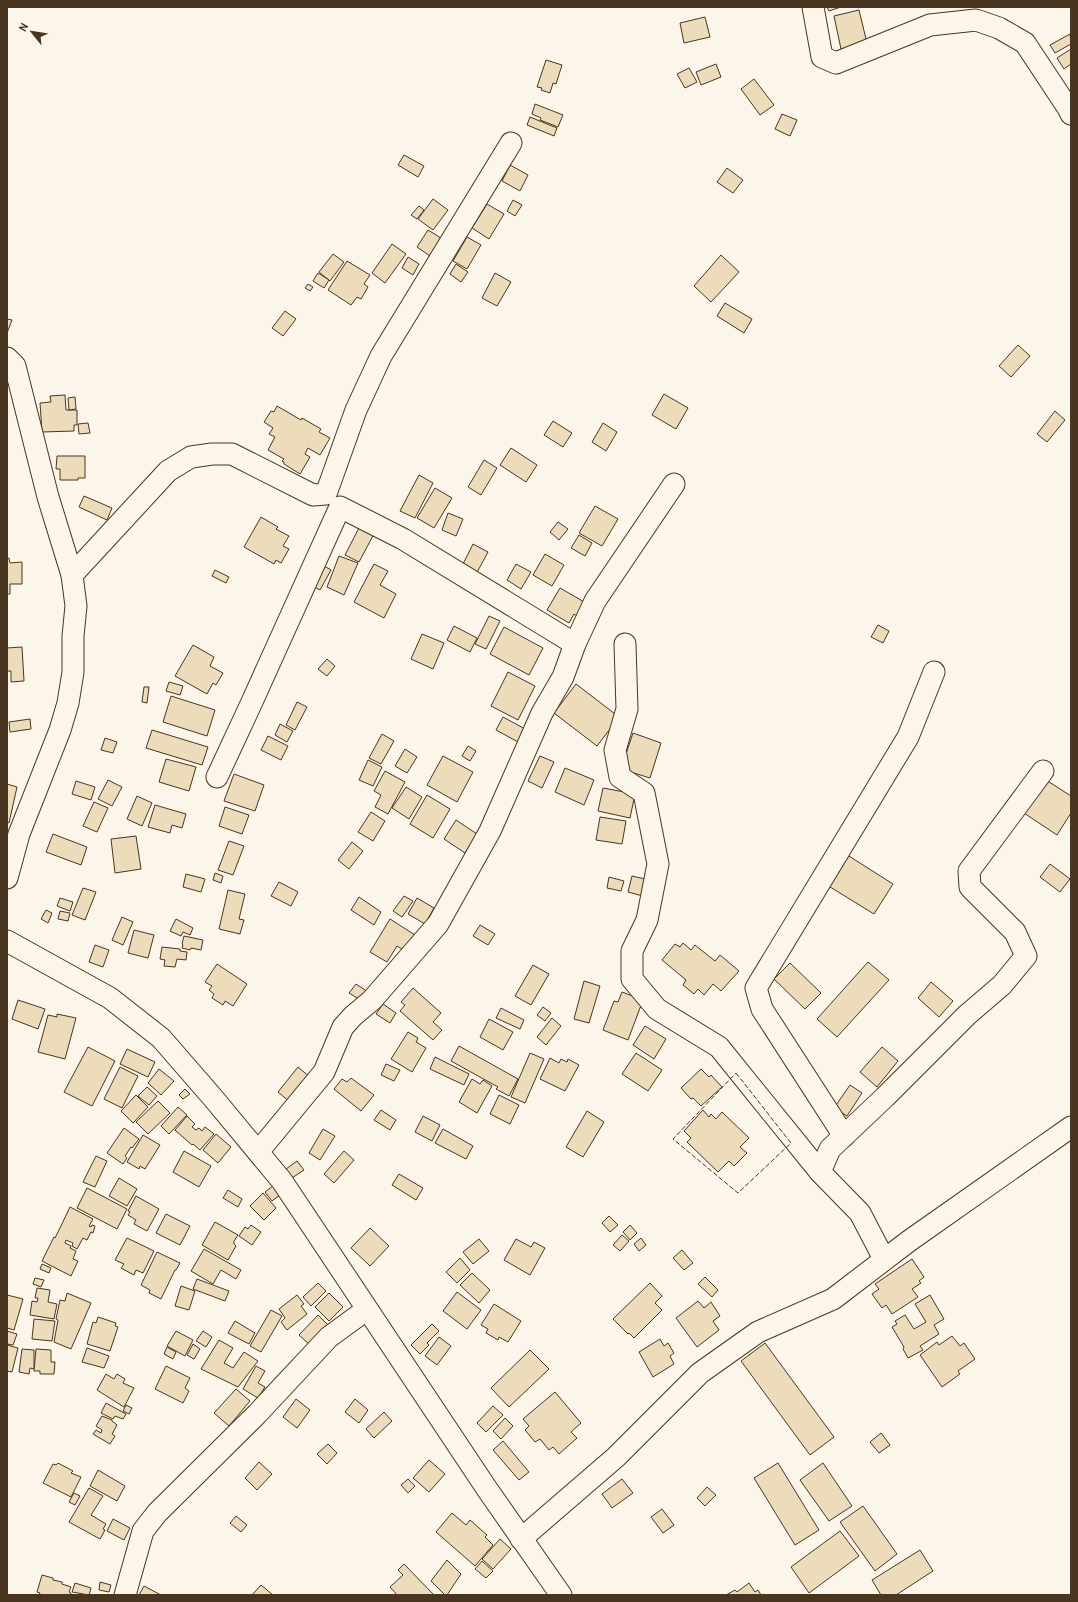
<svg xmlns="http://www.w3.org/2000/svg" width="1078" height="1602" font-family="'PT Sans',sans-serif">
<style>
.building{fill:#ecdcbc;stroke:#4a3520}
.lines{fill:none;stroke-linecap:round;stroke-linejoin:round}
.minor-casing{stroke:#4a3520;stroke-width:23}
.minor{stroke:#fbf6e9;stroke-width:21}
.fence{stroke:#4a3520;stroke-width:1;stroke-dasharray:5 2;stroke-linecap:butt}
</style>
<rect width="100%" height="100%" fill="#fbf6e9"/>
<!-- building -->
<g class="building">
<path d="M827,7H841L829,11Z"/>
<path d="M859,10L867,43L841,49L834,16Z"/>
<path d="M705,17L710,37L684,43L680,23Z"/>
<path d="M1070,34L1071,44L1055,53L1050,45Z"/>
<path d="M1071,49V64L1064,69L1057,58Z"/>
<path d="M546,60L562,65L556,84L553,83L550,93L541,90L542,88L537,87Z"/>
<path d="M716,64L721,77L701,85L696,72Z"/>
<path d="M689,68L697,82L685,88L677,74Z"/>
<path d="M754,79L774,105L760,115L741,89Z"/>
<path d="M535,104L563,115L558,127L540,120L541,118L532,114Z"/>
<path d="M782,114L797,120L790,136L775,129Z"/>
<path d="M530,117L557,128L554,136L527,125Z"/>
<path d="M404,155L424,166L418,177L398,165Z"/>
<path d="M510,165L528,175L520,191L502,181Z"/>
<path d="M727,168L743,180L733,193L717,182Z"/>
<path d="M433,199L448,210L433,230L418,219Z"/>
<path d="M513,200L522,205L515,216L507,211Z"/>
<path d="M487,204L504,214L489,239L472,228Z"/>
<path d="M419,206L424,210L417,219L411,215Z"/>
<path d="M428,230L441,238L430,256L417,247Z"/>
<path d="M467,237L481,245L467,269L453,261Z"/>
<path d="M392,244L406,254L385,283L372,273Z"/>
<path d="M333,254L344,262L330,281L319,272Z"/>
<path d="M721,255L739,272L711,302L694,286Z"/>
<path d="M408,257L419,264L413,275L402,268Z"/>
<path d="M347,261L370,275L364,284L368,287L361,299L357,297L351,305L328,290Z"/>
<path d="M456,264L468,272L461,282L450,274Z"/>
<path d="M318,273L329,280L324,288L313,281Z"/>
<path d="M495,273L511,282L497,306L482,298Z"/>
<path d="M308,284L313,287L310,291L305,288Z"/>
<path d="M725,303L752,319L744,333L717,316Z"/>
<path d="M285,311L296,319L283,336L272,328Z"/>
<path d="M7,319L12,320L7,333Z"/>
<path d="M1018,345L1030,356L1011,377L999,366Z"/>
<path d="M664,394L688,408L676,429L652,415Z"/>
<path d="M65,395L66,410H77V425H74V431L42,432L40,403L51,402L50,396Z"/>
<path d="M75,397L76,409L69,410L68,398Z"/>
<path d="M277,406L301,420L302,418L321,429L319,432L330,438L320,455L308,448L305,454L310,457L300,474L284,464V462L282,461L284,459L268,450L275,437L269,434L273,428L264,422L271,411L274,412Z"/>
<path d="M1055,411L1065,420L1047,442L1037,434Z"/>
<path d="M553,421L572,433L563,447L544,435Z"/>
<path d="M88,423L90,433L79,434L78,424Z"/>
<path d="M603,423L617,432L606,451L592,442Z"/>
<path d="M511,448L537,465L526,482L500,465Z"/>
<path d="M57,456H85V478H78V480H60V469H56Z"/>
<path d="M484,460L497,468L481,495L468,487Z"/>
<path d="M419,475L433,483L415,518L400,511Z"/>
<path d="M435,488L452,498L434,528L417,518Z"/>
<path d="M84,496L112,508L107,520L79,507Z"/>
<path d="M595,506L618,519L602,546L579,533Z"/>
<path d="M448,513L463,519L456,536L442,530Z"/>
<path d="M261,517L278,527L276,529L289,536L283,546L289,549L281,563L276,560L274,564L244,547Z"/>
<path d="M558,522L568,529L559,540L550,532Z"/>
<path d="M361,524L375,532L359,562L345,555Z"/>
<path d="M579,535L592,543L585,556L571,548Z"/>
<path d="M473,544L488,552L474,578L460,570Z"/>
<path d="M545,554L564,565L552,586L533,575Z"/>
<path d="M339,556L358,563L344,595L327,587Z"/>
<path d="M9,558L10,563L22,562V584H10V594H7V559Z"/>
<path d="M319,563L331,570L320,590L307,583Z"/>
<path d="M374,564L388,571L380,585L396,594L384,618L354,602Z"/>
<path d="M516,564L531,572L521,589L507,580Z"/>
<path d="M215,570L229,577L226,583L212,576Z"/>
<path d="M560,588L586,603L578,617L574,614L569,623L547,610Z"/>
<path d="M489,616L500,621L486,649L475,644Z"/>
<path d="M878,625L889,631L883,643L871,637Z"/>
<path d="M454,626L477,638L470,652L447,640Z"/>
<path d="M504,627L543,648L529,675L490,654Z"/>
<path d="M422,634L444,643L433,669L411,659Z"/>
<path d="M193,645L214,657L210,666L223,673L216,685L213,683L207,694L175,676Z"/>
<path d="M22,647L24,681L11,682V671H7V648Z"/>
<path d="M327,659L335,666L327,676L318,669Z"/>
<path d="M508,672L535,686L518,720L491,706Z"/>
<path d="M169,682L183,686L180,695L166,691Z"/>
<path d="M576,684L619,717L597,746L554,713Z"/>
<path d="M144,687H149L147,703L142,702Z"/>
<path d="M171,696L215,710L207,736L163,722Z"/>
<path d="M297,702L307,707L295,730L286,725Z"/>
<path d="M503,717L525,729L518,742L496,730Z"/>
<path d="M30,719L31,729L10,732L9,722Z"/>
<path d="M280,724L293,731L287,742L275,735Z"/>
<path d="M152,730L208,747L202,765L146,748Z"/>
<path d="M633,733L661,743L650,778L621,769Z"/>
<path d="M382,734L394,741L381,764L369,758Z"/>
<path d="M268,736L288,746L281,760L261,750Z"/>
<path d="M105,738L117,742L113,753L101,750Z"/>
<path d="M468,746L476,751L470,761L462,756Z"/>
<path d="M405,749L417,757L407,773L395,766Z"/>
<path d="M443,756L473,772L457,802L427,785Z"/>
<path d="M540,756L554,762L542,788L528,781Z"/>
<path d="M166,759L196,767L189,791L159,782Z"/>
<path d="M368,760L382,767L373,786L359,780Z"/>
<path d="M565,768L594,780L584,805L555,792Z"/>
<path d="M385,771L405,782L388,814L375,807L381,795L374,791Z"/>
<path d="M234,774L264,785L255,811L224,801Z"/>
<path d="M108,780L122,787L112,806L98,799Z"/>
<path d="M1046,780L1071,796V813L1057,835L1024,813Z"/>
<path d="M76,781L95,787L91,800L72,794Z"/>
<path d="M7,784L17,787L9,823L7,822Z"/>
<path d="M406,787L422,797L409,819L392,808Z"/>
<path d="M603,788L635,794L630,818L598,811Z"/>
<path d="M427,795L450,809L433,838L410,824Z"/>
<path d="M137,796L152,803L142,826L127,819Z"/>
<path d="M94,802L108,808L97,832L83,826Z"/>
<path d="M155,805L186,814L182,828L172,825L170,833L148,827Z"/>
<path d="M225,807L249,815L242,834L219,826Z"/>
<path d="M371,812L385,821L373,841L358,832Z"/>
<path d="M600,817L626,821L622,844L596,840Z"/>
<path d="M456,820L477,834L465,853L444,839Z"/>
<path d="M53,834L87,847L81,865L46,852Z"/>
<path d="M136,836L141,869L115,873L111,839Z"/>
<path d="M229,841L244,846L233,875L218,870Z"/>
<path d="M352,842L363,851L349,869L338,860Z"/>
<path d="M841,851L893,884L874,914L822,882Z"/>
<path d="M1050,864L1070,879L1060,892L1040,877Z"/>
<path d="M215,873L223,876L221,883L213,880Z"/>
<path d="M186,874L205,879L201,892L183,887Z"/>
<path d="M632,876L654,881L650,898L628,892Z"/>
<path d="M609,877L624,881L621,891L607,888Z"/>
<path d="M279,882L298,892L291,906L271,896Z"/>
<path d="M83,888L96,892L85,920L72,915Z"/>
<path d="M228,890L245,894L239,919L244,920L240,934L219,929Z"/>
<path d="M404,896L413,901L402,917L393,911Z"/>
<path d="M359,897L381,912L374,925L351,910Z"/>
<path d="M60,898L73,902L70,911L57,906Z"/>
<path d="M417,898L434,908L425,924L408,914Z"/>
<path d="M46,910L52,913L48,923L41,919Z"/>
<path d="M60,911L70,913L68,921L58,919Z"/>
<path d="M122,917L133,922L123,945L112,940Z"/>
<path d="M176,919L193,928L190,935L183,932L181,936L170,931Z"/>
<path d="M390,919L415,935L405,951L397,946L387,962L370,952Z"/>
<path d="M480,925L495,934L488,945L473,936Z"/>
<path d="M134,930L154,935L148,958L128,953Z"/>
<path d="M184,936L203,940L201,950L191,948L190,950L182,948L183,945L182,944Z"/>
<path d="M683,943L691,950L695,945L715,961L720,955L739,971L721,991L713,984L704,995L698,989L694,994L683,985L686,980L662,960L675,944L680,947Z"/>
<path d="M95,945L109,950L103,967L89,962Z"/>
<path d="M162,947L180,949V951L187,952L186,960L177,959L175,967L164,966L165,960L160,959Z"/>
<path d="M868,962L889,980L837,1037L817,1019Z"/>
<path d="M790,963L821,993L805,1009L774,979Z"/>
<path d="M217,964L247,984L233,1006L225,1001L223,1005L212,998L214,994L209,990L212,986L205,982Z"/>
<path d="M533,965L549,974L531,1005L515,996Z"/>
<path d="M584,981L600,986L589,1023L574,1019Z"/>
<path d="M931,982L953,1001L939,1017L918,998Z"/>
<path d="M356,984L368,992L362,1001L349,993Z"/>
<path d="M413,988L441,1013L433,1022L442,1030L433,1040L400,1011L405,1005L401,1002Z"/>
<path d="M622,992L643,1000L628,1040L603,1030L614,1001L618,1002Z"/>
<path d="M18,1000L45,1009L38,1029L12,1019Z"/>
<path d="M383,1004L396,1013L390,1023L376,1014Z"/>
<path d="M543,1007L551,1013L545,1021L537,1015Z"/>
<path d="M501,1008L524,1020L520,1029L496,1018Z"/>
<path d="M57,1014L76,1018L65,1059L38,1052L48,1015L57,1017Z"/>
<path d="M552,1018L561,1026L546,1045L537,1037Z"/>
<path d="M489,1019L513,1032L503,1050L480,1037Z"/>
<path d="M645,1026L666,1039L654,1059L633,1045Z"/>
<path d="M408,1032L418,1038L416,1042L426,1048L412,1072L391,1059Z"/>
<path d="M459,1046L518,1079L509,1096L496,1089L498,1087L451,1061Z"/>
<path d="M88,1047L115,1061L92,1106L64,1092Z"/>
<path d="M882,1047L898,1061L877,1087L860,1072Z"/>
<path d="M127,1049L155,1062L148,1077L120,1064Z"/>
<path d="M530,1053L544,1059L525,1103L511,1097Z"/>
<path d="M636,1053L662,1070L648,1091L622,1074Z"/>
<path d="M435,1057L469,1074L464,1085L430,1069Z"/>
<path d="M550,1058L559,1063L561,1059L567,1062L568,1059L579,1065L565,1091L540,1079Z"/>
<path d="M386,1064L400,1070L394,1081L381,1075Z"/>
<path d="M120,1067L138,1076L122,1108L104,1099Z"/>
<path d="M298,1067L311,1078L291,1103L278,1092Z"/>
<path d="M159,1069L174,1081L161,1095L148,1083Z"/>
<path d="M701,1069L709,1077L711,1075L722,1087L701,1106L693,1098L691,1099L681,1088Z"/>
<path d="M351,1078L374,1095L361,1111L334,1089L342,1079L347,1082Z"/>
<path d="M472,1079L480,1084L483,1080L492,1086L477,1113L459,1102Z"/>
<path d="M850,1085L862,1093L847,1116L834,1108Z"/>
<path d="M147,1087L157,1096L149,1105L138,1096Z"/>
<path d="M185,1089L190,1094L183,1099L179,1095Z"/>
<path d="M136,1095L148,1107L133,1123L121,1111Z"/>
<path d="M499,1095L519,1105L510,1124L490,1114Z"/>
<path d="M158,1101L170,1113L148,1134L136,1122Z"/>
<path d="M178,1107L187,1115L169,1134L161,1126Z"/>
<path d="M381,1110L396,1120L390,1130L374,1120Z"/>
<path d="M703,1110L709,1117L711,1114L716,1119L722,1112L749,1138L740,1147L747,1153L734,1166L729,1161L718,1172L687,1142L691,1138L684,1131Z"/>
<path d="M587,1111L604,1122L583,1157L566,1147Z"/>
<path d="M187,1116L195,1124L192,1127L196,1130L199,1128L202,1131L205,1127L214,1134L200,1150L193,1144L192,1145L175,1130Z"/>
<path d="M423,1116L440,1125L432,1141L415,1132Z"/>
<path d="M124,1128L139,1139L132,1148L131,1147L125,1156L127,1158L123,1164L107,1153Z"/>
<path d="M323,1129L335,1136L320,1160L309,1153Z"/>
<path d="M443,1129L473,1146L466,1159L435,1143Z"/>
<path d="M216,1134L231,1147L218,1163L203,1150Z"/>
<path d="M143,1135L160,1145L145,1169L140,1166L139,1169L127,1162Z"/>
<path d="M184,1151L211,1166L199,1187L173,1172Z"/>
<path d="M344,1151L354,1160L334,1183L324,1174Z"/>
<path d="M96,1156L107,1161L95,1187L83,1182Z"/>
<path d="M297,1161L304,1170L292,1178L286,1169Z"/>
<path d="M399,1174L423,1188L416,1200L392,1185Z"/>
<path d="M119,1178L137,1189L127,1206L109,1196Z"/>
<path d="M273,1186L280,1195L272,1201L265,1192Z"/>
<path d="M87,1188L127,1209L117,1229L77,1208Z"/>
<path d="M228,1190L242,1199L238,1207L223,1198Z"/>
<path d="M263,1193L276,1208L264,1220L250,1206Z"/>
<path d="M136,1196L159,1209L147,1231L134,1224L136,1220L128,1215L130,1212L128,1211Z"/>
<path d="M70,1207L93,1219L89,1226L91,1227L92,1225L95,1226L93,1233L91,1232L87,1240L83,1238L77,1249L72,1246L73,1243L66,1240L65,1243L71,1246L70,1248L76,1251L73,1259L78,1261L71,1276L42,1261L54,1237L55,1238L59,1230Z"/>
<path d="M166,1214L190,1226L180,1245L156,1233Z"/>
<path d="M609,1216L618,1225L610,1232L602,1223Z"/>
<path d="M215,1222L238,1235L234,1241V1244L236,1246L228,1260L202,1245Z"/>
<path d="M251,1225L261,1232L252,1245L239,1236L245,1227L248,1229Z"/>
<path d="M630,1225L637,1233L630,1240L623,1232Z"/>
<path d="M370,1228L389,1246L370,1266L351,1248Z"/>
<path d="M622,1235L629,1241L620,1251L613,1245Z"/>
<path d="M127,1238L154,1251L143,1273L136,1270L134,1275L121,1268L124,1264L115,1260Z"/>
<path d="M641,1238L646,1245L639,1251L634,1244Z"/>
<path d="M479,1239L489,1251L473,1264L463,1252Z"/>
<path d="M516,1239L531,1247L534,1242L545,1248L530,1275L504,1260Z"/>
<path d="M204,1249L241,1270L236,1279L221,1270L213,1284L191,1271Z"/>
<path d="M682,1250L693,1263L684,1270L673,1258Z"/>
<path d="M157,1252L180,1263L176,1270H175L161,1299L149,1293L150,1290L141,1285Z"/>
<path d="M460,1258L470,1270L457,1283L446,1272Z"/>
<path d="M912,1259L924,1277L919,1281L921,1283L912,1289L918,1297L892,1314L886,1305L882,1308L872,1294L879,1289L875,1284Z"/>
<path d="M42,1264L51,1268L49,1273L40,1269Z"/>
<path d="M472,1273L490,1290L479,1303L460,1285Z"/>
<path d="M705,1277L718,1290L712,1297L698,1284Z"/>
<path d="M35,1278L44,1280L41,1287L33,1284Z"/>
<path d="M197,1279L229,1291L225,1301L193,1289Z"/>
<path d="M318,1283L326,1291L311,1306L303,1297Z"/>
<path d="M650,1283L662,1296L655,1303L662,1310L634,1338L629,1333L628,1334L613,1319Z"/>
<path d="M181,1286L195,1291L189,1310L175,1306Z"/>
<path d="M37,1288L50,1290L48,1302L57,1304L54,1319L30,1315L32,1301L37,1302L38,1298H35Z"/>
<path d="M457,1292L481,1310L467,1329L443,1311Z"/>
<path d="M67,1293L91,1303L71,1349L54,1342L58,1320L56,1319L60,1300L65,1301Z"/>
<path d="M329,1293L343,1307L329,1321L315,1307Z"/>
<path d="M7,1295L23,1299L14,1330L7,1328Z"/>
<path d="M297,1295L304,1304L301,1306L307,1314L287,1330L281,1322L285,1318L279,1309Z"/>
<path d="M930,1295L944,1319L934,1325L939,1334L920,1346L923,1350L908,1358L903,1349L904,1347L892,1327L897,1324L895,1321L905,1315L914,1329L926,1322L915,1304Z"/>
<path d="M698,1301L704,1308L711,1302L720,1316L713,1321L719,1330L697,1347L676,1318Z"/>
<path d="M494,1304L521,1321L508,1342L499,1337L498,1340L486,1333L488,1329L481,1325Z"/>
<path d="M271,1310L282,1316L261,1352L250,1346Z"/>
<path d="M318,1315L330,1327L311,1346L299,1335Z"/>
<path d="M98,1317L116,1323L115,1326L118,1327L110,1351L87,1344L93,1322L96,1323Z"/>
<path d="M34,1319L55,1321L52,1341L32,1339Z"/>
<path d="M235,1321L255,1333L249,1344L228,1333Z"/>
<path d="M432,1324L439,1331L427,1343L429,1345L420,1354L411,1345Z"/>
<path d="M7,1331L17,1334L13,1345L7,1344Z"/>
<path d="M176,1331L193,1340L185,1356L167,1346Z"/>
<path d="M203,1331L212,1337L206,1347L196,1341Z"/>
<path d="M952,1336L960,1346L964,1343L975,1359L958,1371L960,1374L942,1387L920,1355L937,1342L939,1345Z"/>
<path d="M439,1337L451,1346L437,1365L425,1356Z"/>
<path d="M660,1339L664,1346L668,1343L674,1353L670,1356L674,1364L653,1377L639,1352Z"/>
<path d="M219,1340L233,1348L224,1363L233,1368L244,1352L258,1361L238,1387L201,1369Z"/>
<path d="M765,1343L834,1437L810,1455L741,1361Z"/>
<path d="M193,1344L200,1349L194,1359L187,1355Z"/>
<path d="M7,1345L18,1348L12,1372L7,1371Z"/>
<path d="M167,1347L176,1352L173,1359L164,1354Z"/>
<path d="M87,1348L109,1356L104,1368L82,1362Z"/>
<path d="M22,1349L34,1350V1369L30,1368L29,1374L19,1372Z"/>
<path d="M36,1349L51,1350V1362H55L54,1374H40V1371H34Z"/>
<path d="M530,1350L549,1369L509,1407L491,1388Z"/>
<path d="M166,1366L190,1378L185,1388L189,1391L183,1403L155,1389Z"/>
<path d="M256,1366L265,1371L258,1383L265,1387L258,1398L243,1389Z"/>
<path d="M106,1374L114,1379L117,1374L125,1379L123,1383L134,1388L124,1407L97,1390Z"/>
<path d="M236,1389L250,1401L229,1426L214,1413Z"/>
<path d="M555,1392L581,1423L571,1432L577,1438L559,1454L553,1447L549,1450L540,1439L535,1442L525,1430L529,1426L523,1419Z"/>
<path d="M296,1399L310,1410L297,1428L283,1417Z"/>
<path d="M355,1399L368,1410L359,1423L345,1412Z"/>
<path d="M106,1403L126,1414L123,1419L115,1416L113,1419L101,1413Z"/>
<path d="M126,1405L132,1408L129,1414L123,1411Z"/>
<path d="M493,1406L503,1415L486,1432L477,1423Z"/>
<path d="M384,1412L392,1421L374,1438L366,1429Z"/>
<path d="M102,1416L112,1420V1421L117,1425L112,1434L115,1436L110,1444L93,1434L96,1430L101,1433L102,1430L96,1426Z"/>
<path d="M505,1418L513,1426L501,1439L493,1431Z"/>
<path d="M881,1433L890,1445L879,1453L870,1442Z"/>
<path d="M503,1441L529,1472L519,1480L493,1450Z"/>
<path d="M328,1444L337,1453L327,1464L317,1454Z"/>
<path d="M429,1460L445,1474L429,1492L413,1478Z"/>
<path d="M259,1462L272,1474L257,1490L245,1478Z"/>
<path d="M58,1463L73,1471L71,1473L81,1477L71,1497L43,1483L53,1464L56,1465Z"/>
<path d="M778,1463L819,1530L795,1545L754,1478Z"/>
<path d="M823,1463L852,1506L829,1521L800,1480Z"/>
<path d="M98,1470L125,1486L117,1501L90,1486Z"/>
<path d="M408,1479L415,1486L408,1493L401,1485Z"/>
<path d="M622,1479L633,1493L612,1508L602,1494Z"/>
<path d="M707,1487L716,1495L705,1506L697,1498Z"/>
<path d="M89,1488L103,1496L91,1515L106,1524L103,1529L105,1530L100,1539L69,1522Z"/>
<path d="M74,1493L80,1496L75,1505L69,1502Z"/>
<path d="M863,1506L897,1554L875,1571L840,1522Z"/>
<path d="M662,1509L674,1525L663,1533L651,1517Z"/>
<path d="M452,1513L466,1525L470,1520L487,1535L485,1537L493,1545L475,1566L436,1532Z"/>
<path d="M236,1516L247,1525L241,1532L230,1523Z"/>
<path d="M113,1519L130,1528L124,1540L107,1531Z"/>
<path d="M840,1531L859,1556L809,1593L791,1567Z"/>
<path d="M500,1539L511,1549L493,1569L482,1559Z"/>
<path d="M920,1550L933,1571L896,1595H881L872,1580Z"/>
<path d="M447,1560L461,1574L447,1595H445L431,1581Z"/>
<path d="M482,1561L493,1571L486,1578L475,1569Z"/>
<path d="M404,1564L434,1595H397L390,1587L403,1575L398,1570Z"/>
<path d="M42,1575L53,1578V1580L62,1582V1584L71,1587L69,1592L71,1593V1595H39L40,1593L37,1592Z"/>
<path d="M100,1582L111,1585L109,1592L99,1590Z"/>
<path d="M75,1583L91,1588L89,1595L72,1592Z"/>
<path d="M749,1583L755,1592L758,1590L761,1595H726L735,1590L737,1592Z"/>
<path d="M261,1585L273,1595H252Z"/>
<path d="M144,1586L161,1595H139Z"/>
</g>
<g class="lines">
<defs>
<g id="minor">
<path d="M813,7L822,57L836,63L930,25L976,20L999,28L1025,43L1068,108L1071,114"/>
<path d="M7,358L15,366L48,497L72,575"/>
<path d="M625,644L627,709L615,750L620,777L644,793L658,864L647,920L632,951V979L657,1009L719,1047L820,1172"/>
<path d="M217,777L251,704L340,507L403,539L575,644"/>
<path d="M7,878L19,834L60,730L68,703L73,672V636L76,606L72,575L168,471L191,457L212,454H232L313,495L326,494L356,410L381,356L511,143"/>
<path d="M7,941L110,998L161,1038L214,1099L282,1181L487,1489L561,1595"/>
<path d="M844,1136L762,1009L756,988L908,737L934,672"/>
<path d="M258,1152L324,1072L343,1027L353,1016L372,1000L438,924L490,831L542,713L563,677L575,644L595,601L674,484"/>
<path d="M884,1259L860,1213L820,1172L830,1149L885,1097L967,1015L1002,985L1026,956L1015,932L970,887L969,871L1043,771"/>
<path d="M521,1539L616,1457L700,1373L758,1332L833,1299L909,1241L1071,1127"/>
<path d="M125,1595L143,1531L157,1513L257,1414L329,1337L366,1310"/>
</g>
</defs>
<!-- minor casing -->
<use href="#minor" class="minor-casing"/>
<!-- minor -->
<use href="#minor" class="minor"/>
<!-- fence -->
<path class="fence" d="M736,1073L791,1143L738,1193L673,1139Z"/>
</g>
<!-- border -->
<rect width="1078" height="1602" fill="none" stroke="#4a3520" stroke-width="16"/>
<!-- north arrow -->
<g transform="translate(32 32) rotate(300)" stroke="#fbf6e9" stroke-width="3" paint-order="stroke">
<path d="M0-3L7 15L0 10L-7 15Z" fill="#4a3520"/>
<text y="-6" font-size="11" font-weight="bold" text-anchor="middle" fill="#4a3520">N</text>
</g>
</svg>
